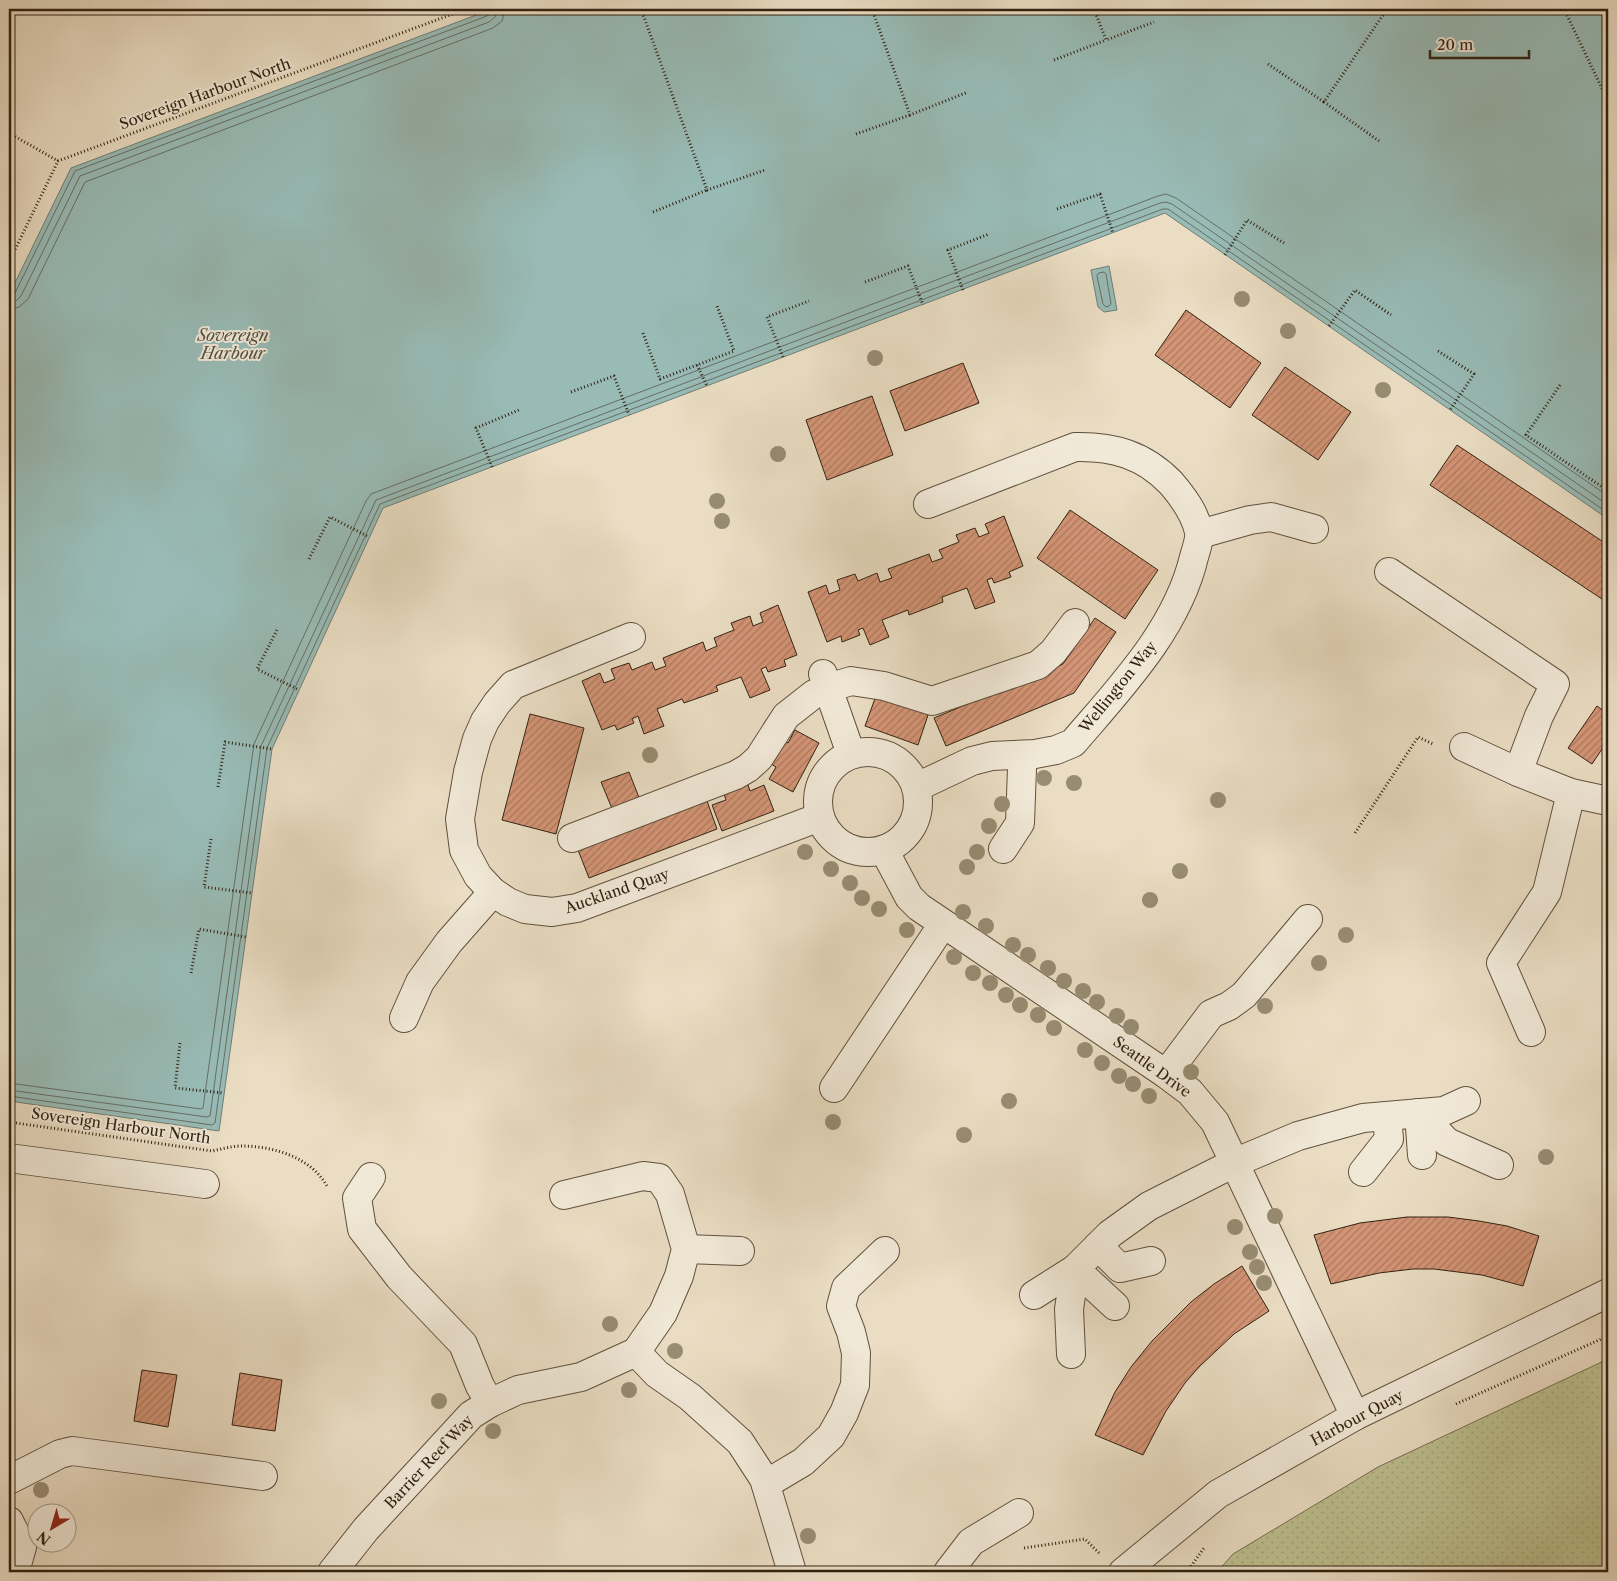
<svg xmlns="http://www.w3.org/2000/svg" width="1617" height="1581" font-family="'Libre Caslon Text',serif">
<style>
.grass{fill:url(#grass-dots);stroke:#787050}
.water{fill:#98bbb6;stroke:#6f7e74}
.lines{fill:none;stroke-linecap:round;stroke-linejoin:round}
.shore{stroke:#656e64;stroke-width:1}
.building{fill:url(#building-hatch);stroke:#322211}
.minor-casing{stroke:#60513e;stroke-width:30}
.path{stroke:#322211;stroke-width:3;stroke-dasharray:1 2.5;stroke-linecap:butt}
.minor{stroke:#f1e9d8;stroke-width:28}
.tree{fill:#988c72}
.labels{text-anchor:middle;stroke-width:4;stroke-linejoin:round;paint-order:stroke}
.street-label{font-size:15px;fill:#322211;stroke:#f1e9d8}
.water-label{font-size:16px;font-style:italic;fill:#515043;stroke:#f1e9d8}
</style>
<defs>
<pattern id="grass-dots" width="8" height="8" patternUnits="userSpaceOnUse" patternTransform="scale(1.25)"><rect width="8" height="8" fill="#bdbf8f"/><path d="M2 2h.1M6 6h.1" fill="none" stroke="#a3a47a" stroke-width="1.8" stroke-linecap="round"/></pattern>
<pattern id="building-hatch" width="6" height="6" patternUnits="userSpaceOnUse" patternTransform="scale(1.25)"><rect width="6" height="6" fill="#d49576"/><path d="M-1 1l2-2M0 6l6-6M5 7l2-2" fill="none" stroke="#ad795f"/></pattern>
</defs>
<rect width="100%" height="100%" fill="#eaddc3"/>
<filter id="stains"><feTurbulence type="fractalNoise" baseFrequency=".004" numOctaves="4"/><feColorMatrix values="0 0 0 0 .2 0 0 0 0 .09 0 0 0 0 .02 0 0 0 .5 -.17"/></filter>
<radialGradient id="worn" r=".72"><stop offset=".6" stop-color="#630" stop-opacity="0"/><stop offset="1" stop-color="#630" stop-opacity=".3"/></radialGradient>
<!-- grass -->
<path class="grass" d="M1608,1359V1572H1217L1233,1554L1378,1467Z"/>
<!-- water -->
<g class="water">
<path d="M492,9H1608V519L1165,213L383,508L272,749L219,1131L9,1101V295L71,168Z"/>
<path d="M1109,266L1117,310L1104,312L1098,307L1091,270Z"/>
</g>
<g class="lines">
<!-- shore -->
<g class="shore">
<path d="M1099,273L1104,272L1106,274L1111,304L1109,306L1106,307L1103,304L1097,276Z"/>
<path d="M9,296L15,293L75,171L487,16L491,13V9"/>
<path d="M9,302L16,301L21,296L80,176L489,22L495,17L497,9"/>
<path d="M9,310L19,307L28,299L85,182L493,28L502,21L505,9"/>
<path d="M9,1083L201,1109L203,1108L254,744L366,501L371,494L1158,196L1166,194L1176,198L1608,496"/>
<path d="M9,1090L207,1117L210,1116L261,746L376,500L1160,203L1166,202L1172,204L1608,505"/>
<path d="M9,1096L212,1125L215,1123L267,748L380,504L1163,209H1168L1608,513"/>
</g>
</g>
<!-- building -->
<g class="building">
<path d="M1186,310L1261,363L1230,408L1155,355Z"/>
<path d="M963,363L979,403L905,431L890,391Z"/>
<path d="M1285,367L1351,412L1318,460L1252,415Z"/>
<path d="M872,396L893,455L827,480L806,420Z"/>
<path d="M1457,445L1608,545V603L1430,485Z"/>
<path d="M1070,510L1158,570L1125,619L1037,558Z"/>
<path d="M1004,516L1023,566L1009,572L1011,577L994,583L992,578L987,580L995,602L975,609L967,588L942,597L943,602L909,615L908,610L882,620L889,637L870,645L863,628L858,630L860,635L842,642L841,636L827,642L808,592L826,585L829,594L840,590L837,580L855,574L858,581L877,573L880,582L892,578L888,569L929,554L932,562L943,558L939,550L959,542L956,535L975,528L979,537L989,533L985,524Z"/>
<path d="M778,605L797,655L784,660L786,666L768,672L766,667L761,669L770,690L750,698L741,677L716,686L718,691L684,703L682,699L657,709L664,726L644,734L638,716L632,719L634,723L617,730L615,725L602,730L582,681L600,673L604,683L615,679L611,669L629,663L632,670L652,662L655,670L666,666L663,658L703,642L706,651L717,646L714,638L734,630L731,623L750,616L753,626L763,622L760,613Z"/>
<path d="M1095,618L1116,632L1074,693L946,746L934,718L1063,664Z"/>
<path d="M877,693L929,712L918,745L865,726Z"/>
<path d="M1597,706L1608,714V740L1592,764L1568,748Z"/>
<path d="M530,714L584,728L556,834L502,820Z"/>
<path d="M795,730L819,743L793,792L769,779L776,767L771,764L784,740L788,743Z"/>
<path d="M629,772L640,800L613,811L601,782Z"/>
<path d="M748,785L750,791L764,785L774,811L722,831L712,805L726,800L724,794Z"/>
<path d="M707,801L717,829L589,878L578,850Z"/>
<path d="M1407,1217H1448L1479,1221L1507,1226L1539,1236L1523,1286L1482,1275L1434,1269H1413L1379,1273L1331,1284L1314,1235L1360,1223Z"/>
<path d="M1242,1266L1269,1311L1234,1334L1199,1367L1185,1383L1166,1411L1143,1455L1095,1435L1115,1392L1131,1367L1152,1341L1191,1302L1214,1284Z"/>
<path d="M142,1370L177,1375L168,1427L134,1421Z"/>
<path d="M240,1373L282,1380L275,1431L232,1425Z"/>
</g>
<g class="lines">
<defs>
<g id="minor">
<path d="M1200,534L1250,520L1271,517L1314,529"/>
<path d="M1389,572L1555,684L1539,716L1518,772"/>
<path d="M631,637L513,685L497,703L485,721L477,739L468,772L460,819L464,850L478,876L493,892L508,902L525,909L552,912L577,908L820,817"/>
<path d="M823,674L851,754"/>
<path d="M1464,747L1518,772L1571,793L1608,801"/>
<circle cx="868" cy="802" r="50"/>
<path d="M917,787L972,761L992,756L1035,754L1056,750L1073,743C1120,688 1177,629 1194,557C1196,550 1200,539 1199,532C1195,513 1183,497 1171,483C1144,455 1113,446 1075,447L928,504"/>
<path d="M572,838L736,775L748,768L759,758L786,716L814,694L828,688L851,681L884,686L932,701L1038,665L1053,652L1075,623"/>
<path d="M1003,849L1020,823L1022,768L1020,755"/>
<path d="M884,850L909,897L919,907L1166,1074L1190,1092L1215,1122L1355,1416"/>
<path d="M404,1018L420,982L449,942L493,892"/>
<path d="M1531,1032L1501,963L1547,892L1571,793"/>
<path d="M1166,1074L1211,1014L1229,1006L1244,995L1308,919"/>
<path d="M834,1088L943,924"/>
<path d="M1419,1113L1447,1142L1499,1165"/>
<path d="M1419,1113L1422,1155"/>
<path d="M9,1158L205,1184"/>
<path d="M1363,1172L1389,1139L1387,1116"/>
<path d="M371,1177L357,1198L362,1229L399,1277L463,1344L480,1386L490,1403"/>
<path d="M1098,1246L1120,1268L1151,1261"/>
<path d="M686,1249L740,1251"/>
<path d="M1075,1269L1115,1306"/>
<path d="M1034,1295L1075,1269L1110,1234L1149,1206L1234,1163L1298,1136L1363,1118L1444,1111L1466,1101"/>
<path d="M636,1352L657,1374L690,1397L740,1442L764,1479L792,1572"/>
<path d="M1071,1354L1069,1309L1075,1269"/>
<path d="M9,1480L60,1454L72,1451L263,1476"/>
<path d="M766,1484L803,1462L831,1436L844,1413L855,1385L856,1353L851,1332L841,1306L846,1288L885,1251"/>
<path d="M9,1521L22,1547L15,1572"/>
<path d="M332,1572L366,1529L471,1415L490,1403L518,1390L581,1377L636,1352L663,1313L679,1276L686,1249L670,1194L659,1178L643,1176L564,1195"/>
<path d="M948,1572L971,1542L1019,1513"/>
<path d="M1123,1572L1218,1494L1355,1416L1608,1293"/>
</g>
</defs>
<!-- minor casing -->
<use href="#minor" class="minor-casing"/>
<!-- path -->
<g class="path">
<path d="M641,9L707,190L765,170"/>
<path d="M872,9L910,115L968,92"/>
<path d="M1094,9L1106,40L1154,22"/>
<path d="M1564,9L1608,101"/>
<path d="M1054,60L1106,40"/>
<path d="M1268,64L1324,102"/>
<path d="M9,133L58,161"/>
<path d="M856,134L910,115"/>
<path d="M1379,141L1324,102L1387,9"/>
<path d="M1057,209L1100,194L1113,233"/>
<path d="M653,212L707,190"/>
<path d="M1225,255L1247,220L1284,243"/>
<path d="M9,262L58,161L466,9"/>
<path d="M865,282L908,266L923,305"/>
<path d="M963,290L948,250L989,234"/>
<path d="M1329,326L1355,290L1391,315"/>
<path d="M643,333L660,379L734,351L717,306"/>
<path d="M1438,351L1474,374L1450,410"/>
<path d="M783,357L767,317L809,301"/>
<path d="M697,365L707,386"/>
<path d="M1560,385L1526,435L1608,491"/>
<path d="M571,392L614,376L629,415"/>
<path d="M492,467L476,428L519,410"/>
<path d="M309,559L330,517L369,537"/>
<path d="M277,630L257,669L299,690"/>
<path d="M218,787L225,742L272,749"/>
<path d="M1355,833L1418,737L1433,744"/>
<path d="M211,839L204,887L252,893"/>
<path d="M191,973L199,929L246,937"/>
<path d="M180,1043L175,1088L224,1093"/>
<path d="M9,1122L212,1151C222,1149 232,1146 242,1146C274,1146 313,1158 328,1188"/>
<path d="M1456,1404L1608,1336"/>
<path d="M1024,1548L1085,1539L1099,1553"/>
<path d="M1187,1572L1204,1548"/>
</g>
<!-- minor -->
<use href="#minor" class="minor"/>
</g>
<!-- trees -->
<g class="tree">
<circle cx="1242" cy="299" r="8"/>
<circle cx="1288" cy="331" r="8"/>
<circle cx="875" cy="358" r="8"/>
<circle cx="1383" cy="390" r="8"/>
<circle cx="778" cy="454" r="8"/>
<circle cx="717" cy="501" r="8"/>
<circle cx="722" cy="521" r="8"/>
<circle cx="650" cy="755" r="8"/>
<circle cx="1044" cy="778" r="8"/>
<circle cx="1074" cy="783" r="8"/>
<circle cx="1218" cy="800" r="8"/>
<circle cx="1002" cy="804" r="8"/>
<circle cx="989" cy="826" r="8"/>
<circle cx="805" cy="852" r="8"/>
<circle cx="977" cy="852" r="8"/>
<circle cx="967" cy="867" r="8"/>
<circle cx="831" cy="869" r="8"/>
<circle cx="1180" cy="871" r="8"/>
<circle cx="850" cy="883" r="8"/>
<circle cx="862" cy="898" r="8"/>
<circle cx="1150" cy="900" r="8"/>
<circle cx="879" cy="909" r="8"/>
<circle cx="963" cy="912" r="8"/>
<circle cx="986" cy="926" r="8"/>
<circle cx="907" cy="930" r="8"/>
<circle cx="1346" cy="935" r="8"/>
<circle cx="1013" cy="945" r="8"/>
<circle cx="1028" cy="955" r="8"/>
<circle cx="954" cy="957" r="8"/>
<circle cx="1319" cy="963" r="8"/>
<circle cx="1048" cy="968" r="8"/>
<circle cx="973" cy="973" r="8"/>
<circle cx="1064" cy="981" r="8"/>
<circle cx="990" cy="983" r="8"/>
<circle cx="1083" cy="991" r="8"/>
<circle cx="1006" cy="995" r="8"/>
<circle cx="1097" cy="1002" r="8"/>
<circle cx="1020" cy="1005" r="8"/>
<circle cx="1265" cy="1006" r="8"/>
<circle cx="1038" cy="1015" r="8"/>
<circle cx="1117" cy="1016" r="8"/>
<circle cx="1131" cy="1027" r="8"/>
<circle cx="1054" cy="1028" r="8"/>
<circle cx="1085" cy="1050" r="8"/>
<circle cx="1102" cy="1063" r="8"/>
<circle cx="1191" cy="1072" r="8"/>
<circle cx="1119" cy="1076" r="8"/>
<circle cx="1133" cy="1084" r="8"/>
<circle cx="1149" cy="1096" r="8"/>
<circle cx="1009" cy="1101" r="8"/>
<circle cx="833" cy="1122" r="8"/>
<circle cx="964" cy="1135" r="8"/>
<circle cx="1546" cy="1157" r="8"/>
<circle cx="1275" cy="1216" r="8"/>
<circle cx="1235" cy="1227" r="8"/>
<circle cx="1250" cy="1252" r="8"/>
<circle cx="1257" cy="1267" r="8"/>
<circle cx="1264" cy="1283" r="8"/>
<circle cx="610" cy="1324" r="8"/>
<circle cx="675" cy="1351" r="8"/>
<circle cx="629" cy="1390" r="8"/>
<circle cx="439" cy="1401" r="8"/>
<circle cx="493" cy="1431" r="8"/>
<circle cx="41" cy="1490" r="8"/>
<circle cx="808" cy="1536" r="8"/>
</g>
<g class="labels">
<!-- street labels -->
<g class="street-label">
<text transform="translate(205 94) rotate(-20)" y="5">Sovereign Harbour North</text>
<text transform="translate(1118 687) rotate(-51)" y="5">Wellington Way</text>
<text transform="translate(617 891) rotate(-19)" y="5">Auckland Quay</text>
<text transform="translate(1152 1067) rotate(36)" y="5">Seattle Drive</text>
<text transform="translate(121 1126) rotate(8)" y="5">Sovereign Harbour North</text>
<text transform="translate(1357 1418) rotate(-28)" y="5">Harbour Quay</text>
<text transform="translate(429 1462) rotate(-47)" y="5">Barrier Reef Way</text>
</g>
<!-- water labels -->
<g class="water-label">
<text x="233" y="341">Sovereign<tspan x="233" dy="18">Harbour</tspan></text>
</g>
</g>
<!-- margin -->
<rect width="1617" height="1581" fill="none" stroke="#eaddc3" stroke-width="30"/>
<rect x="10" y="10" width="1597" height="1561" fill="none" stroke="#322211" stroke-width="2.5"/>
<rect x="15" y="15" width="1587" height="1551" fill="none" stroke="#322211"/>
<!-- north arrow -->
<g transform="translate(52 1528) rotate(218)"><circle r="24" fill="#f1e9d8" stroke="#a59988"/>
<path d="M0-4L9 19L0 12L-9 19Z" fill="#8f2418"/>
<text y="-8" font-size="14" font-weight="bold" text-anchor="middle" fill="#322211">N</text>
</g>
<!-- scale -->
<path d="M1430 50v8h99v-8" fill="none" stroke="#322211" stroke-width="2.5"/>
<text x="1437" y="50" font-size="15" fill="#322211" stroke="#f1e9d8" stroke-width="4" paint-order="stroke">20 m</text>
<rect width="100%" height="100%" filter="url(#stains)"/>
<rect width="100%" height="100%" fill="url(#worn)"/>
</svg>
